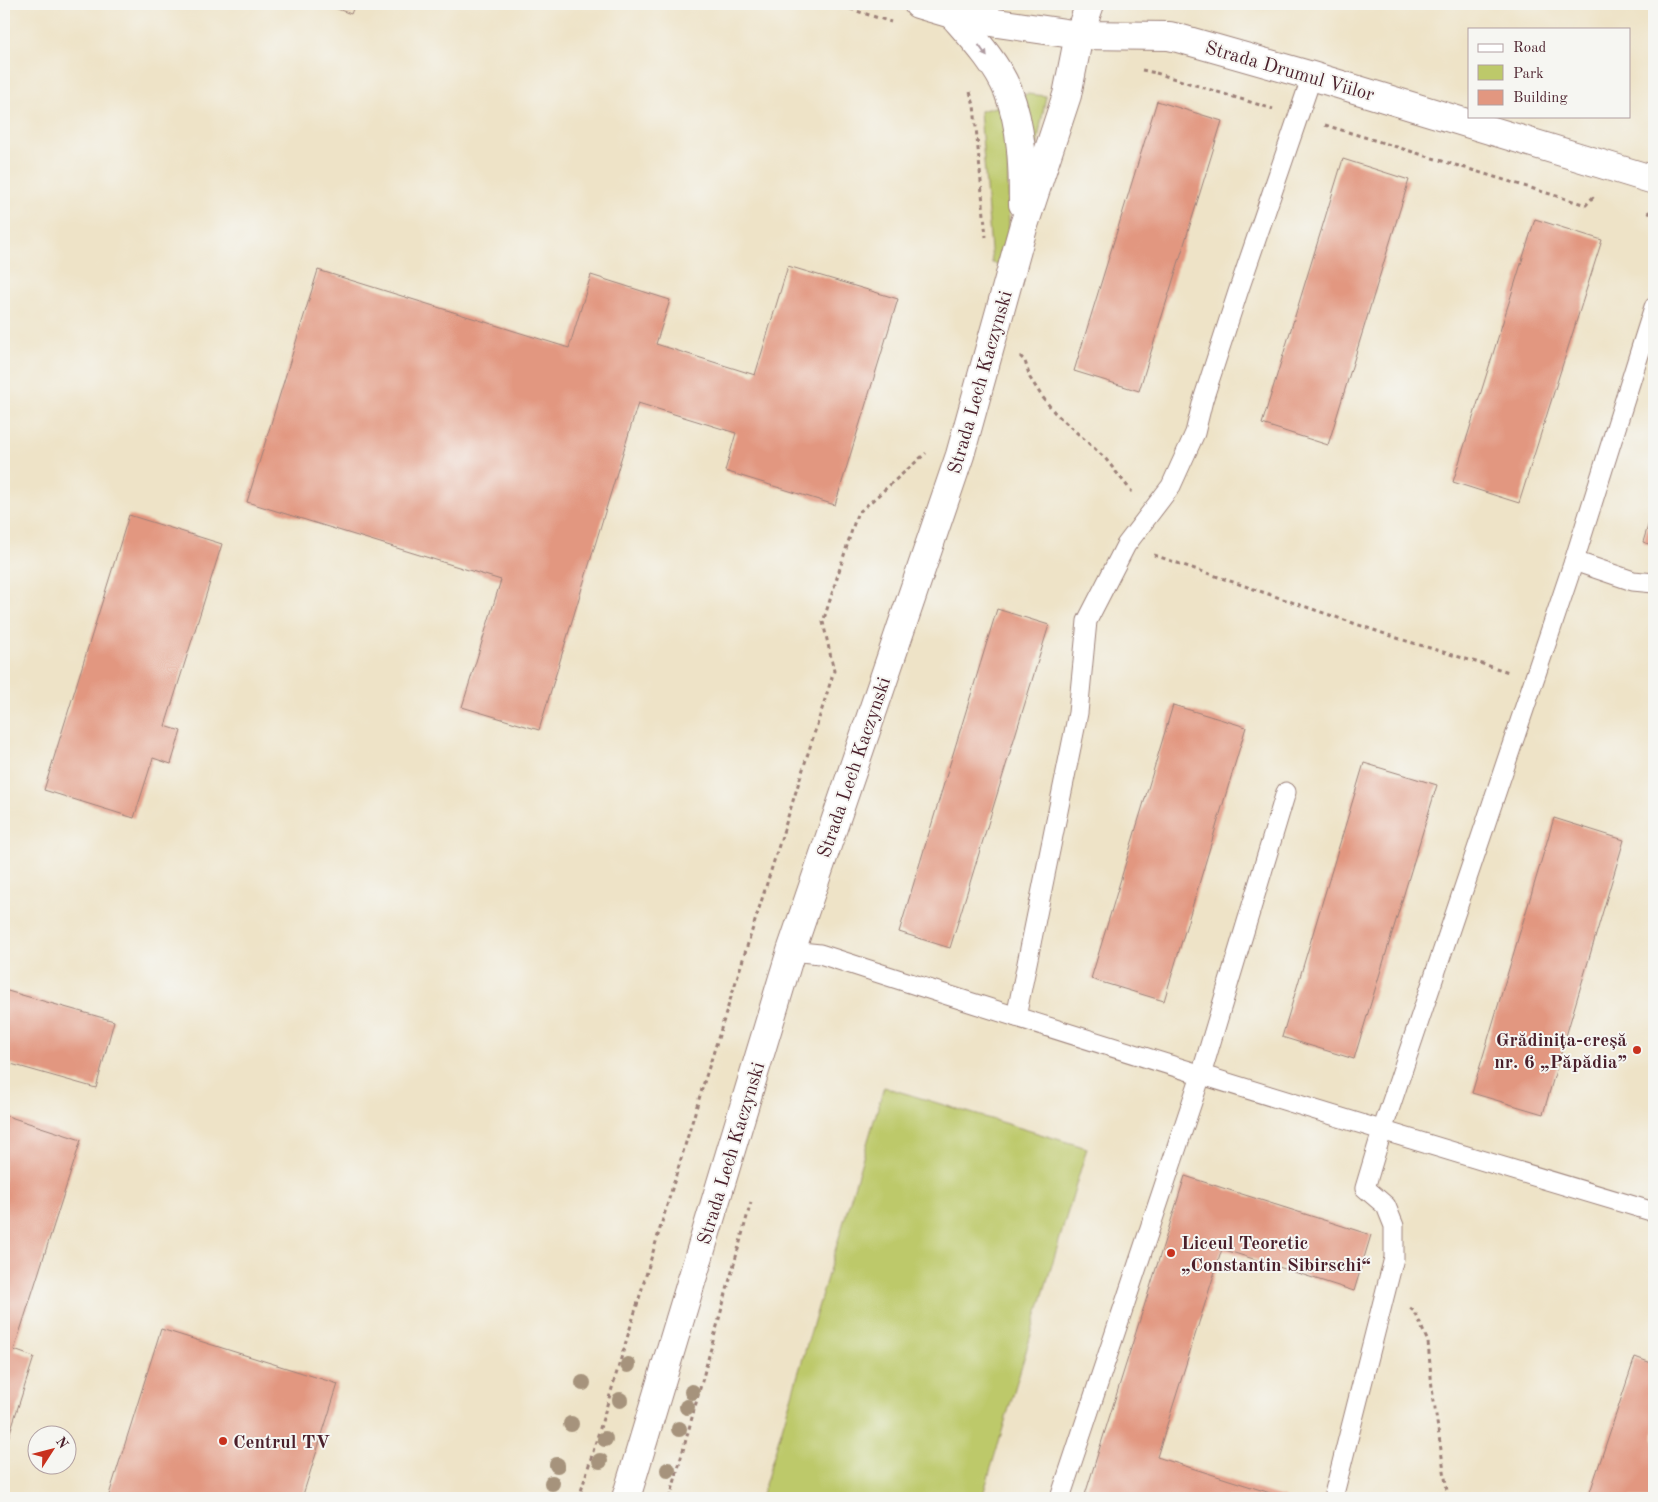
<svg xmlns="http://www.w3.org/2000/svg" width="1658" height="1502" font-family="'Old Standard TT',serif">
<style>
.green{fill:#bdc96a;stroke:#84744a}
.building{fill:#e29780}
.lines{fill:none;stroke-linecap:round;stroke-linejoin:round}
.service-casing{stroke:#9c8179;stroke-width:21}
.minor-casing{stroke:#9c8179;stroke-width:30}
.path{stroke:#9c8179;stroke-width:3;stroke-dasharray:4 4;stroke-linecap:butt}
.service{stroke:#fff;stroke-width:19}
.minor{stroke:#fff;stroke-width:28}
.tree{fill:#a6937c}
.oneway{fill:#ae9aa0}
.poi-dot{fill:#c8321e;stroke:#f6f6f2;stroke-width:2}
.labels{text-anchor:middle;stroke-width:4;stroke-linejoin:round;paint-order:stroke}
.street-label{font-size:19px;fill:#4a1f2b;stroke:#f6f6f2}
.poi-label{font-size:19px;font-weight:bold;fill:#4a1f2b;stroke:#f6f6f2;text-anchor:start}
</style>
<rect width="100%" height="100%" fill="#f6f6f2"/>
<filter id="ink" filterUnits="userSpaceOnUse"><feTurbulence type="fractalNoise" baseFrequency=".02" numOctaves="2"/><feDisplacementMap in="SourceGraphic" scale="10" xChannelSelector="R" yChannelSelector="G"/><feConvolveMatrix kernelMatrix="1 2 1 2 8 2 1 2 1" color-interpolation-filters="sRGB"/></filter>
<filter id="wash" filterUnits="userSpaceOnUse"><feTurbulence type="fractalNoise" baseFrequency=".0096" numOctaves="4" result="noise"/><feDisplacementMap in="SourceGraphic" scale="20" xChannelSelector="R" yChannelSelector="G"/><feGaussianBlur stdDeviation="1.12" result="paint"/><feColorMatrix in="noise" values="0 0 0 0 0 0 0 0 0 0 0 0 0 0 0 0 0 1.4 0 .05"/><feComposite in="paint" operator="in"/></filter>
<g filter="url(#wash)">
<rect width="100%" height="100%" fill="#eee3c7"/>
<!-- green -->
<g class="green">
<path d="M1027,94L1046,96L1036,150L1029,149L1019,97Z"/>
<path d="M999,106L1007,128L1009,228L998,264L992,263L980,111Z"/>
<path d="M884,1087L1087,1148L982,1498H761Z"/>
</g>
<g id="blocks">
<!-- building -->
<g class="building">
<path d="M324,4H355L351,14Z"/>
<path d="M1157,101L1222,121L1139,391L1074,371Z"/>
<path d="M1343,159L1409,180L1328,445L1262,424Z"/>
<path d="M1535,219L1602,240L1519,503L1453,482Z"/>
<path d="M788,266L898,299L835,505L725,471L736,433L638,403L539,730L462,707L501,580L247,502L318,270L569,348L591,275L670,300L656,344L755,375Z"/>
<path d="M1654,506V546L1643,542Z"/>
<path d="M129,515L222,544L165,726L181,731L171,764L153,758L134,818L44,790Z"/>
<path d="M997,609L1049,625L950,948L899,932Z"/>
<path d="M1173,705L1246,727L1164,1001L1091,979Z"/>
<path d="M1364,763L1437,785L1354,1059L1282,1037Z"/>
<path d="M1554,818L1624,840L1543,1114L1472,1093Z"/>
<path d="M4,990L114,1021L96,1088L4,1062Z"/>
<path d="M4,1115L81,1140L14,1350L34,1357L4,1451Z"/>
<path d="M1185,1176L1371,1235L1354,1291L1222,1249L1157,1457L1286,1498H1084Z"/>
<path d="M161,1329L338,1384L302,1498H108Z"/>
<path d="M1635,1357L1654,1364V1492L1652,1498H1588Z"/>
</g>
</g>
</g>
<g filter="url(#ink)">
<use href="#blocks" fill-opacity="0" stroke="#9c8179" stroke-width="1"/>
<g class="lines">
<defs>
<g id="service">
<path d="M1574,561L1633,581L1654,583"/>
<path d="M791,951L820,954C1097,1044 1375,1129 1654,1212"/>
<path d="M1016,1017L1078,713L1087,621L1126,545L1171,486L1195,433L1203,400L1238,292L1312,76"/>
<path d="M1060,1498L1201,1075L1286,792"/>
<path d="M1333,1498L1394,1258V1226L1386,1206L1365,1188L1382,1131L1574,561L1654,307"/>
</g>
<g id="minor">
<path d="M918,4L952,14L997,23L1079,35L1169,36L1178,38L1312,76L1654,180"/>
<path d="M952,14C972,37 996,62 1008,91C1022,127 1023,166 1023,204"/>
<path d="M626,1498L791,951L960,455L1023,228L1067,95L1079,35L1090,4"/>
</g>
</defs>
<!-- service casing -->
<use href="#service" class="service-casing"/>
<!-- minor casing -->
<use href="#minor" class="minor-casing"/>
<!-- path -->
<g class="path">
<path d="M835,4L891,22"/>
<path d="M1142,70L1156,73"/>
<path d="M1156,73L1273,109"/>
<path d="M970,92L974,105L986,237"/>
<path d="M1325,125L1586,205L1595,195"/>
<path d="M1648,211L1654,220"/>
<path d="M1020,356L1025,361L1030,378L1041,395L1055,413L1105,458L1132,492"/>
<path d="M1154,555L1400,639L1509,672"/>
<path d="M1410,1308L1415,1312L1428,1342L1432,1388L1448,1498"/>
<path d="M579,1498L702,1089L834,671L823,622L857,514L926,453"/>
<path d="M670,1498L751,1202"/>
</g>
<!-- service -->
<use href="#service" class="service"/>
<!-- minor -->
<use href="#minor" class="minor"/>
</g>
<!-- trees -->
<g class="tree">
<circle cx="628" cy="1365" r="8"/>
<circle cx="583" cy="1383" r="8"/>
<circle cx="692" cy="1392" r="8"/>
<circle cx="620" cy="1400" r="8"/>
<circle cx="687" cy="1407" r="8"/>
<circle cx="571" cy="1424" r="8"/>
<circle cx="679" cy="1429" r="8"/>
<circle cx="605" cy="1439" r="8"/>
<circle cx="600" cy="1461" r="8"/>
<circle cx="557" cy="1465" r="8"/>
<circle cx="668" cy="1470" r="8"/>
<circle cx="552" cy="1483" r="8"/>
</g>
<!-- one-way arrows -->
<defs><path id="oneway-solid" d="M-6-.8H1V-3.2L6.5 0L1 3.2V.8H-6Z" transform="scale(1.25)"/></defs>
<use class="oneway" href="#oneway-solid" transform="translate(983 51) rotate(54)"/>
</g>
<!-- markers -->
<g class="poi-dot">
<circle cx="1637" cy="1050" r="5"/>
<circle cx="1171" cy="1253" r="5"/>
<circle cx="223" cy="1441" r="5"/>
</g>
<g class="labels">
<!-- street labels -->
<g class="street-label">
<text transform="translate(1290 70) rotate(16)" y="7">Strada Drumul Viilor</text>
<text transform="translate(979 382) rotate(-74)" y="7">Strada Lech Kaczynski</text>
<text transform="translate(853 767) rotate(-71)" y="7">Strada Lech Kaczynski</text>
<text transform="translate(730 1153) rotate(-73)" y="7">Strada Lech Kaczynski</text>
</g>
<!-- poi labels -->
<g class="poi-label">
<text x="1627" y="1046" text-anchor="end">Grădinița-creșă<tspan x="1627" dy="22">nr. 6 „Păpădia”</tspan></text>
<text x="1181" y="1249">Liceul Teoretic<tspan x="1181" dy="22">„Constantin Sibirschi“</tspan></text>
<text x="233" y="1448">Centrul TV</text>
</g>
</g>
<!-- margin -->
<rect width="1658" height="1502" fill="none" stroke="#f6f6f2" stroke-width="20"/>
<!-- legend -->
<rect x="1468" y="28" width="162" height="90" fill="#f6f6f2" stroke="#b1a0a2"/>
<rect x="1478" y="44" width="25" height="8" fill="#ffffff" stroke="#b1a0a2"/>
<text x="1513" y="52" font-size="15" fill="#4a1f2b">Road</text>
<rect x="1478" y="65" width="25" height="15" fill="#bdc96a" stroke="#b1a0a2"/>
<text x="1513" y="78" font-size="15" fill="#4a1f2b">Park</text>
<rect x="1478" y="90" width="25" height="15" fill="#e29780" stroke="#b1a0a2"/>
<text x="1513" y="102" font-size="15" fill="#4a1f2b">Building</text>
<!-- north arrow -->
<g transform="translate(52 1450) rotate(54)"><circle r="24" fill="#f6f6f2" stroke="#b1a0a2"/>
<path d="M0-4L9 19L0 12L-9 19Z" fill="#c8321e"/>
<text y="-8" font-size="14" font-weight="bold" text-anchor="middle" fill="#4a1f2b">N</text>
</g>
</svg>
